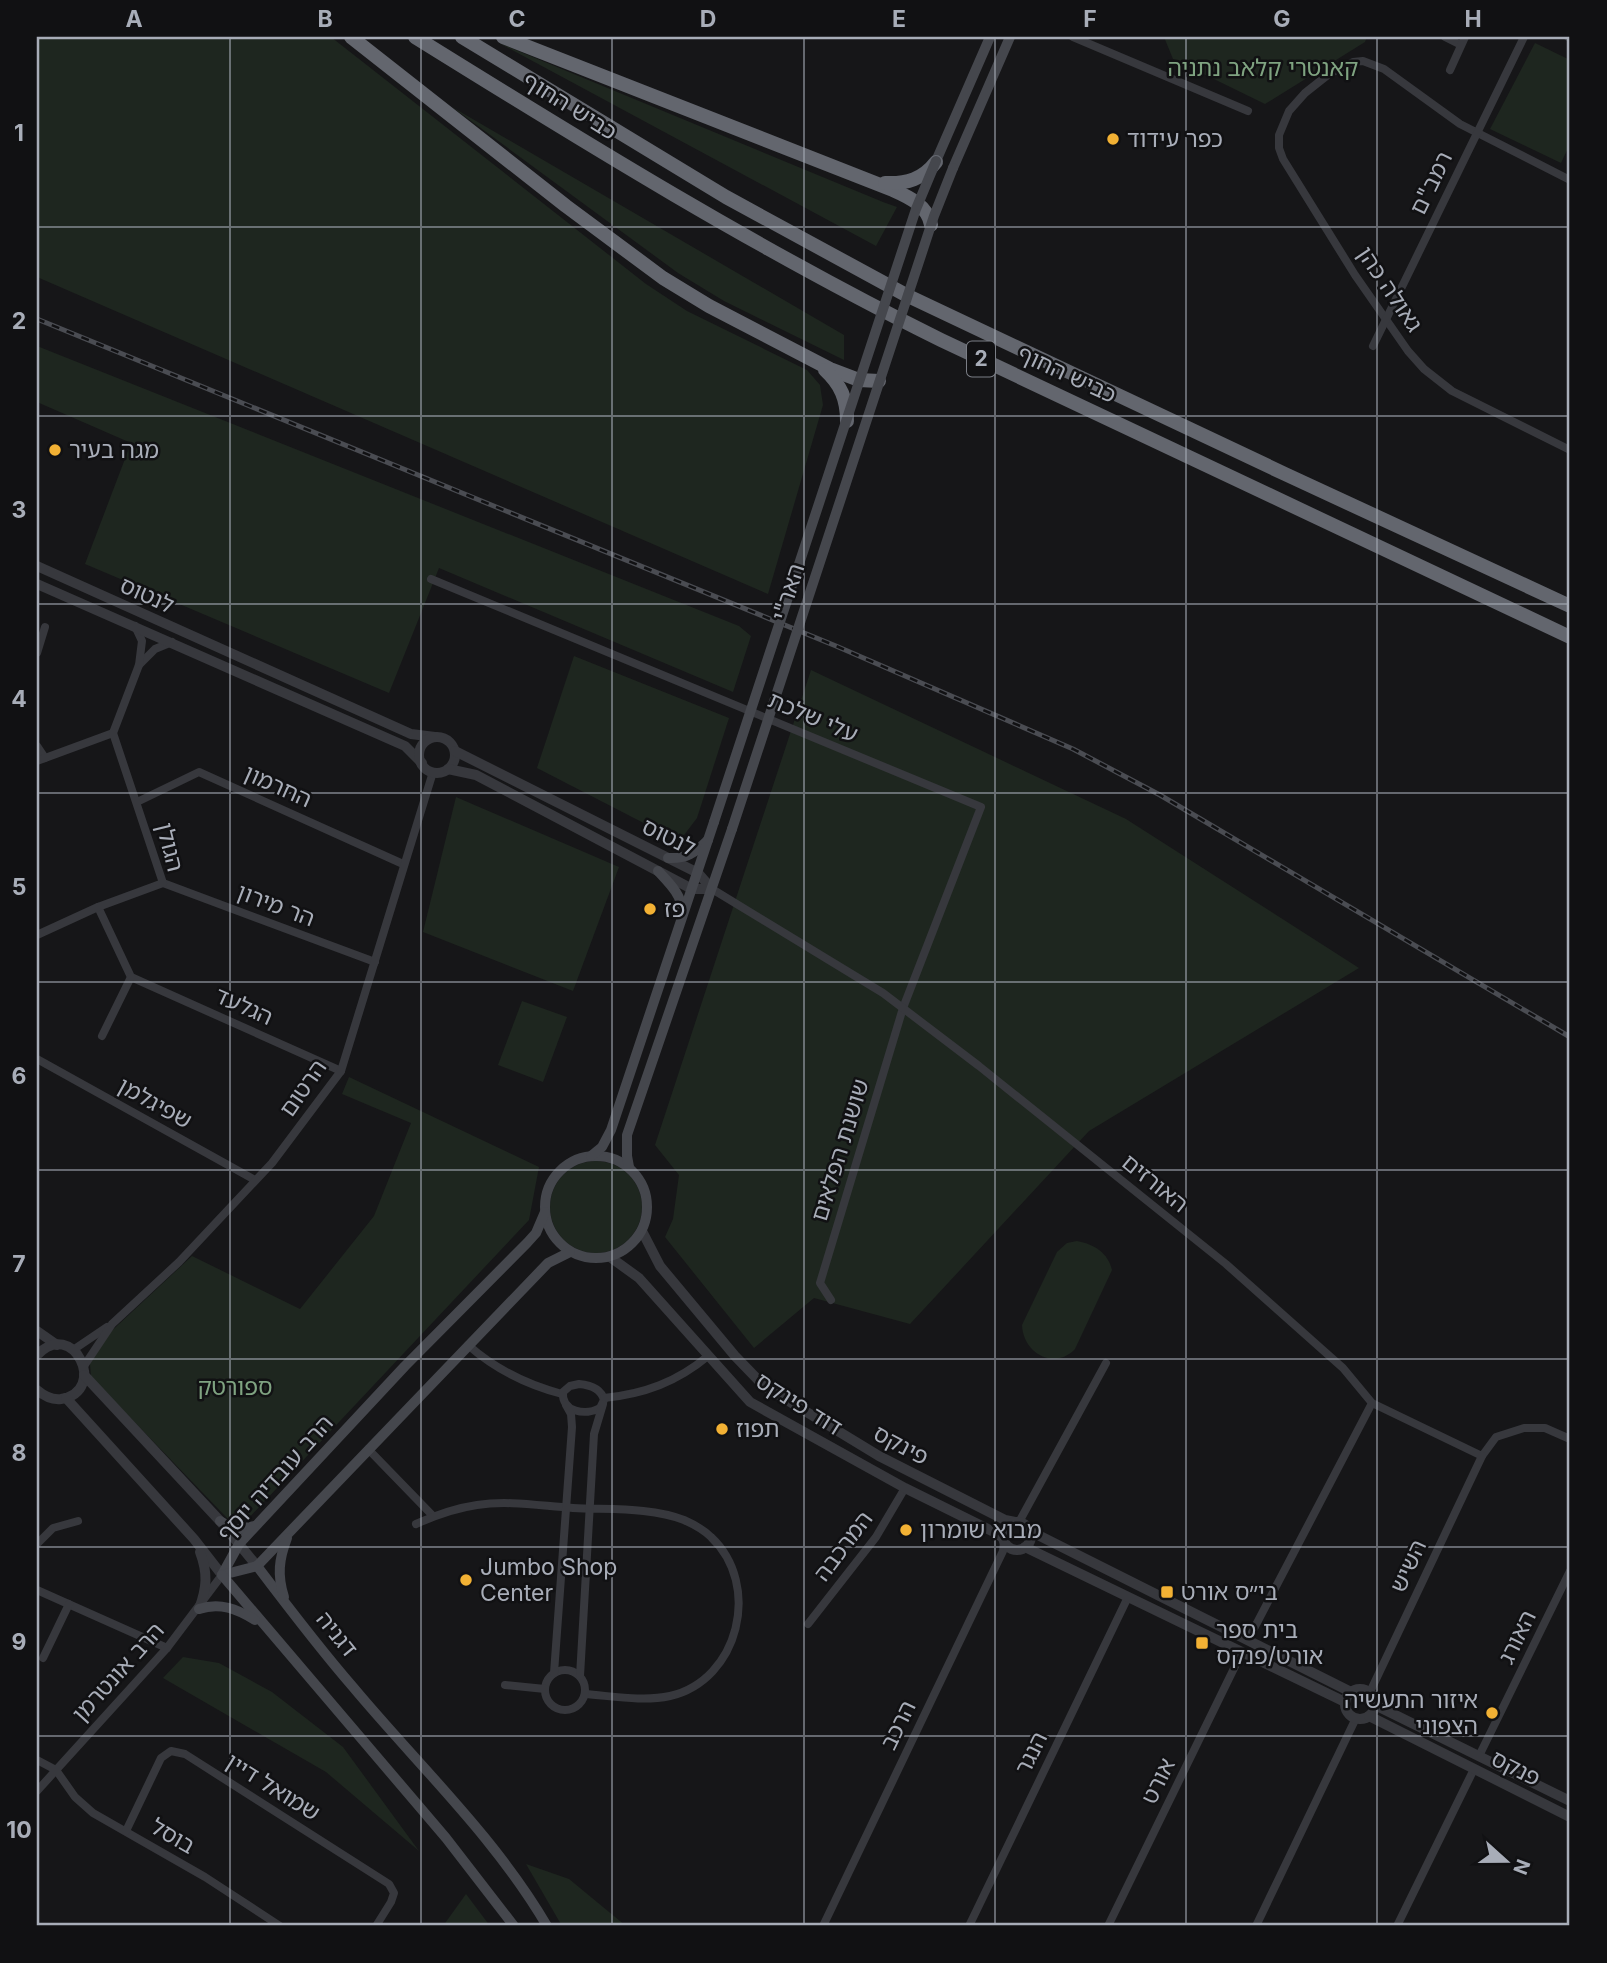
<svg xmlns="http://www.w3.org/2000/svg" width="1607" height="1963" font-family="Inter,'Noto Sans Hebrew',sans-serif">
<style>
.green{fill:#1e261f}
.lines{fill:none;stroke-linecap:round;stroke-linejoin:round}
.minor{stroke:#37383d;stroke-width:8}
.tertiary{stroke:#37383d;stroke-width:10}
.secondary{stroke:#45474d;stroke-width:10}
.motorway{stroke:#63666e;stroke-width:14}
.rail-casing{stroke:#4a4c52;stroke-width:5}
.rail{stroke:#111113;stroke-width:2.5;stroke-dasharray:8;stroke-linecap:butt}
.secondary-bridge{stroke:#45474d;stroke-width:10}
.grid{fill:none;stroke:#a8adb8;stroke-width:2;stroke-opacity:0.55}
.poi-dot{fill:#f2b134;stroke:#111113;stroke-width:2.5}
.labels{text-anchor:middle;stroke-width:5;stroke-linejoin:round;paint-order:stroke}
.shield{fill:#111113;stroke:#7b7e86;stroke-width:2}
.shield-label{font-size:21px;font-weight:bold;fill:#a8adb8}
.park-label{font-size:23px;fill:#7fa381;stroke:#111113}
.street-label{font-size:23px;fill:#a8adb8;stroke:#111113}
.poi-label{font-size:23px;fill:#a8adb8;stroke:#111113;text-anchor:start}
.neatline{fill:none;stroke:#a8adb8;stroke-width:2.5}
.grid-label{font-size:23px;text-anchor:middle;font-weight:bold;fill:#a8adb8}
</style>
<rect width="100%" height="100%" fill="#161618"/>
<!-- green -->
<g class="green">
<path d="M37,37H331L646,284L687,311L807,370L820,385L823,405L768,594L37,277Z"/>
<path d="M1164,37H1367L1365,42L1265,104L1173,59Z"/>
<path d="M499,43L883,202L897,207L876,246Z"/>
<path d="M1535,43L1570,60V144L1561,163L1490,129Z"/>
<path d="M452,107L844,335V360L724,301L678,273Z"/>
<path d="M37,346L739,626L751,636L733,692L439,568L389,693L85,564L131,443L37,402Z"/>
<path d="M574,656L729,718L697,818L684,835L665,834L537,768Z"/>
<path d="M811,670L1126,819L1359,968L1089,1131L910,1324L814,1298L754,1348L665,1237L673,1219L679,1175L655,1145Z"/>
<path d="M456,797L619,867L573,991L423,932Z"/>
<path d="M522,1001L567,1017L543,1082L498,1065Z"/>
<path d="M349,1077L539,1167L529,1220L245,1522L228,1519L91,1377L89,1352L192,1256L300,1309L374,1216L411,1123L342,1094Z"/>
<circle cx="596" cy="1207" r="46"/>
<path d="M1077,1241C1094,1244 1108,1253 1112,1270L1075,1349C1054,1371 1023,1353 1022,1325L1057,1252L1067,1243Z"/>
<path d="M183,1657L219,1663L272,1692L343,1747L419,1851L326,1772L163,1678Z"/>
<path d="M526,1864L569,1879L626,1926H562Z"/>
<path d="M466,1894L490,1926H443Z"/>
</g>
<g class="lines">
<!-- minor -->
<g class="minor">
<path d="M1073,37L1248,111"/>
<path d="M1445,37L1461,45"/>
<path d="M1568,37L1570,38"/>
<path d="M1450,70L1465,37"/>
<path d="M1570,180L1460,124L1384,69L1363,61L1353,62L1329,74L1305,93L1289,111L1279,135V148L1283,159L1355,275L1408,351L1424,369L1452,391L1570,450"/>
<path d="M1373,346L1524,37"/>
<path d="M431,579L981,807L903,1008L820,1283L831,1300"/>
<path d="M37,653L45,627"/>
<path d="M139,665L155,649L172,642"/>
<path d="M37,746L45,758"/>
<path d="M37,761L113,733"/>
<path d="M137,802L199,772L403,864"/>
<path d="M163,883L375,962"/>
<path d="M712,889L883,993L979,1066L1226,1264L1343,1368L1372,1403L1482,1456L1496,1437L1524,1428H1545L1570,1439"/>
<path d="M98,907L131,977L341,1071"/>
<path d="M37,935L98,907L163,883L113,733L139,665L142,641L135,626"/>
<path d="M102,1036L131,977"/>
<path d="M37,1059L255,1180"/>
<path d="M468,1345C495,1369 528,1385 562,1394"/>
<path d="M73,1350L107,1327"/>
<path d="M84,1366L112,1324L179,1262L272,1163L341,1071L433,772"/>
<path d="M579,1384C590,1385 601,1388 604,1400L600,1408C586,1416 561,1412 563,1392L570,1386Z"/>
<path d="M604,1398C644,1394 677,1382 708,1356"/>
<path d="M368,1449L433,1516"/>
<path d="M1019,1522L1106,1363"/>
<path d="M416,1524C436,1515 456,1508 477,1505C509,1500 541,1506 573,1508C609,1510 651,1507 684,1520C693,1524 705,1531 711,1537C762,1585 739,1680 670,1696C643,1702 612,1696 585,1694"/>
<path d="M37,1544L53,1528L78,1521"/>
<path d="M37,1590L167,1648"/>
<path d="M808,1624L876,1537L905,1488"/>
<path d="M1248,1640L1372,1403"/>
<path d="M43,1658L69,1604"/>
<circle cx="565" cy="1690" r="20"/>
<path d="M554,1673L572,1427L571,1414L566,1405"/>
<path d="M580,1676L594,1434L603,1404"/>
<path d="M505,1685L545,1689"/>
<path d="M1370,1692L1482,1456"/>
<path d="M1479,1756L1570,1571"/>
<path d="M37,1760L56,1770L75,1797L93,1813L205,1877L280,1926"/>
<path d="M37,1791L167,1648L222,1575"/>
<path d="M126,1831L161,1758L171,1751L185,1754L389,1884L394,1893L391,1902L376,1926"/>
<path d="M823,1926L1003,1551L1004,1540"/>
<path d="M969,1926L1128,1597"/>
<path d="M1108,1926L1242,1652"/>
<path d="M1256,1926L1356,1718"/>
<path d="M1397,1926L1474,1769"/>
</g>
<!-- tertiary -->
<g class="tertiary">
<path d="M37,566L411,734L435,737"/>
<path d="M37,584L405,746L422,763"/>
<circle cx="437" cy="755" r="18"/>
<path d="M455,751L698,873L712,889"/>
<path d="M448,769L476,775L692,889H712"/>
<path d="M642,1231L660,1266L735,1356L764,1386L879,1456L1005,1520L1015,1522"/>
<path d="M610,1257L639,1278L750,1402L905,1488L998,1534L1003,1538"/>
<path d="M37,1331L57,1345"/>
<path d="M37,1355C73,1317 109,1391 61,1399C52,1400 44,1396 37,1390"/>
<path d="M84,1375L220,1521L257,1566"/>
<path d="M66,1398L194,1539L222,1575"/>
<circle cx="1017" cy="1536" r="14"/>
<path d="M1030,1531L1351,1692"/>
<path d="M1025,1547L1345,1702"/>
<path d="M199,1609C207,1588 208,1573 200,1552"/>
<circle cx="1360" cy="1704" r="15"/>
<path d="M1375,1705L1570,1801"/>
<path d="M1369,1716L1570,1817"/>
</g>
<!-- secondary -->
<g class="secondary">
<path d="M936,161L990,37"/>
<path d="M953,168L1010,37"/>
<path d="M668,858C686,859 695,853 708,840"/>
<path d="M658,871C670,884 681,894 683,912"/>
<circle cx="596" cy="1207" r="51"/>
<path d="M591,1156L602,1147L611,1130L714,822"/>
<path d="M629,1167L627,1156V1135L732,829"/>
<path d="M220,1521L235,1530L255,1526"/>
<path d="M257,1566C288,1607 319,1648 353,1687C419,1766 495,1837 547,1926"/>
<path d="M222,1575L239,1544L405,1366L527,1243L536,1233L545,1212"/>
<path d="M222,1575L257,1566L548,1263L570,1252"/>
<path d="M222,1575L446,1838L514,1926"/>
<path d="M284,1597C277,1575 279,1559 287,1538"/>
<path d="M199,1609C220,1602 237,1609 255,1620"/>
</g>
<!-- motorway -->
<g class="motorway">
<path d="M351,37L566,206L663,278L709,306L830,369L859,380L879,381"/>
<path d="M415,37C587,144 759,250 941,340L1570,637"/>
<path d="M462,37L726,197L906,295L1285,474L1570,606"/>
<path d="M503,37L893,190C909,197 928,206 931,225"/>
<path d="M885,183C907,184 923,179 936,162"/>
<path d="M825,370C841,385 847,399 847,421"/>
</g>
<defs>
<path id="rail" d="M37,319L836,646L1073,749L1160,795L1570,1037"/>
</defs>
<!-- rail casing -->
<use href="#rail" class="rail-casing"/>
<!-- rail -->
<use href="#rail" class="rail"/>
<!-- secondary-bridge -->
<g class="secondary-bridge">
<path d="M714,822L916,209L936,161"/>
<path d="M732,829L934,216L953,168"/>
</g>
</g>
<!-- grid -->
<path class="grid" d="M230,37V1926M421,37V1926M612,37V1926M804,37V1926M995,37V1926M1186,37V1926M1377,37V1926M37,227H1570M37,416H1570M37,604H1570M37,793H1570M37,982H1570M37,1170H1570M37,1359H1570M37,1547H1570M37,1736H1570"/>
<!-- markers -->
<g class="poi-dot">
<circle cx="1113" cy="139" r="7"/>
<circle cx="55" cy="450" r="7"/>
<circle cx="650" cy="909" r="7"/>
<circle cx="722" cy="1429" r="7"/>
<circle cx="906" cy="1530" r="7"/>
<circle cx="466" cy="1580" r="7"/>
<rect x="1160" y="1585" width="14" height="14" rx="3.5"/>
<rect x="1195" y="1636" width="14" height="14" rx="3.5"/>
<circle cx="1492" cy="1713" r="7"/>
</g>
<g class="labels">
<!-- shield labels -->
<rect class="shield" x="967" y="341.5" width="28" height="35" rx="5"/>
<g class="shield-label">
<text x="981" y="366">2</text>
</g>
<!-- park labels -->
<g class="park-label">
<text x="1263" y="76">קאנטרי קלאב נתניה</text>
<text x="235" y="1395">ספורטק</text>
</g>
<!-- street labels -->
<g class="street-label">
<text transform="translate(570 106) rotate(32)" y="8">כביש החוף</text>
<text transform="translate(1431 183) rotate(-64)" y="8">רמב"ם</text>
<text transform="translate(1390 289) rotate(56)" y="8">גאולה כהן</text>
<text transform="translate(1067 374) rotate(25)" y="8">כביש החוף</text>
<text transform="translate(788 592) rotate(-72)" y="8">האר"י</text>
<text transform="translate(147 595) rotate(24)" y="8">לנטוס</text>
<text transform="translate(813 717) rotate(23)" y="8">עלי שלכת</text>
<text transform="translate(278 786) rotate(24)" y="8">החרמון</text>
<text transform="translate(669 837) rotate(26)" y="8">לנטוס</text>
<text transform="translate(170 847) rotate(76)" y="8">הגולן</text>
<text transform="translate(276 905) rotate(21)" y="8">הר מירון</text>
<text transform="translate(244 1006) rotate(24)" y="8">הגלעד</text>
<text transform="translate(303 1088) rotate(-55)" y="8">הרטום</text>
<text transform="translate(155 1103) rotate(29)" y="8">שפיגלמן</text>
<text transform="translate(840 1150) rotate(-73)" y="8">שושנת הפלאים</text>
<text transform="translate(1155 1183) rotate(39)" y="8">האורזים</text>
<text transform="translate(799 1404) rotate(32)" y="8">דוד פינקס</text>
<text transform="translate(901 1445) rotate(28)" y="8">פינקס</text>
<text transform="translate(275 1478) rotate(-48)" y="8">הרב עובדיה יוסף</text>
<text transform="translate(843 1546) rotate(-53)" y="8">המרכבה</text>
<text transform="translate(1408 1566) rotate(-65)" y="8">השיש</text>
<text transform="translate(337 1634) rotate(51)" y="8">דגניה</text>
<text transform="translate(1517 1637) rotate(-64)" y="8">האורג</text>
<text transform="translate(118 1672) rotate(-48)" y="8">הרב אונטרמן</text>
<text transform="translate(898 1725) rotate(-64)" y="8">הרכב</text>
<text transform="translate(1031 1753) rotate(-64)" y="8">הנגר</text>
<text transform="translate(1516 1768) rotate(27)" y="8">פנקס</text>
<text transform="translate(1158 1781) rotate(-64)" y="8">אורט</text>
<text transform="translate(273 1787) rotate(32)" y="8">שמואל דיין</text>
<text transform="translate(173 1836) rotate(30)" y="8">בוסל</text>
</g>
<!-- poi labels -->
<g class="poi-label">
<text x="1127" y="147">כפר עידוד</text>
<text x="69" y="458">מגה בעיר</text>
<text x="664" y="917">פז</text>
<text x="736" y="1437">תפוז</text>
<text x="920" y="1538">מבוא שומרון</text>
<text x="480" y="1575">Jumbo Shop<tspan x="480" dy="26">Center</tspan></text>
<text x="1181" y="1600">בי״ס אורט</text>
<text x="1216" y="1638">בית ספר<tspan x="1216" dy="26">אורט/פנקס</tspan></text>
<text x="1478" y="1708" text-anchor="end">איזור התעשיה<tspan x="1478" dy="26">הצפוני</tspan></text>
</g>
</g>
<!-- border -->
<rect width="1607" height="1963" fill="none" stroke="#111113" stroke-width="77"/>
<!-- north arrow -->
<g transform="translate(1506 1861) rotate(111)" stroke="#111113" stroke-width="5" paint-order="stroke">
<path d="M0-5L12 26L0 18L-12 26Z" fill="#a8adb8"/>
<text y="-10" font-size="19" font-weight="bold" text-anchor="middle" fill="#a8adb8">N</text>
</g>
<rect x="38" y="38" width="1530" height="1886" class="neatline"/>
<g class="grid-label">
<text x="134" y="27">A</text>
<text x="325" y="27">B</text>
<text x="517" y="27">C</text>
<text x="708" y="27">D</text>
<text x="899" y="27">E</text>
<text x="1090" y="27">F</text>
<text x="1282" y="27">G</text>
<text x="1473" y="27">H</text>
<text x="19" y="141">1</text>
<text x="19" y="329">2</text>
<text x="19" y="518">3</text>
<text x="19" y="707">4</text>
<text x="19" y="895">5</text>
<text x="19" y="1084">6</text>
<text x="19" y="1272">7</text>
<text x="19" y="1461">8</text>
<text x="19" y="1650">9</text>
<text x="19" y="1838">10</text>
</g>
</svg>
